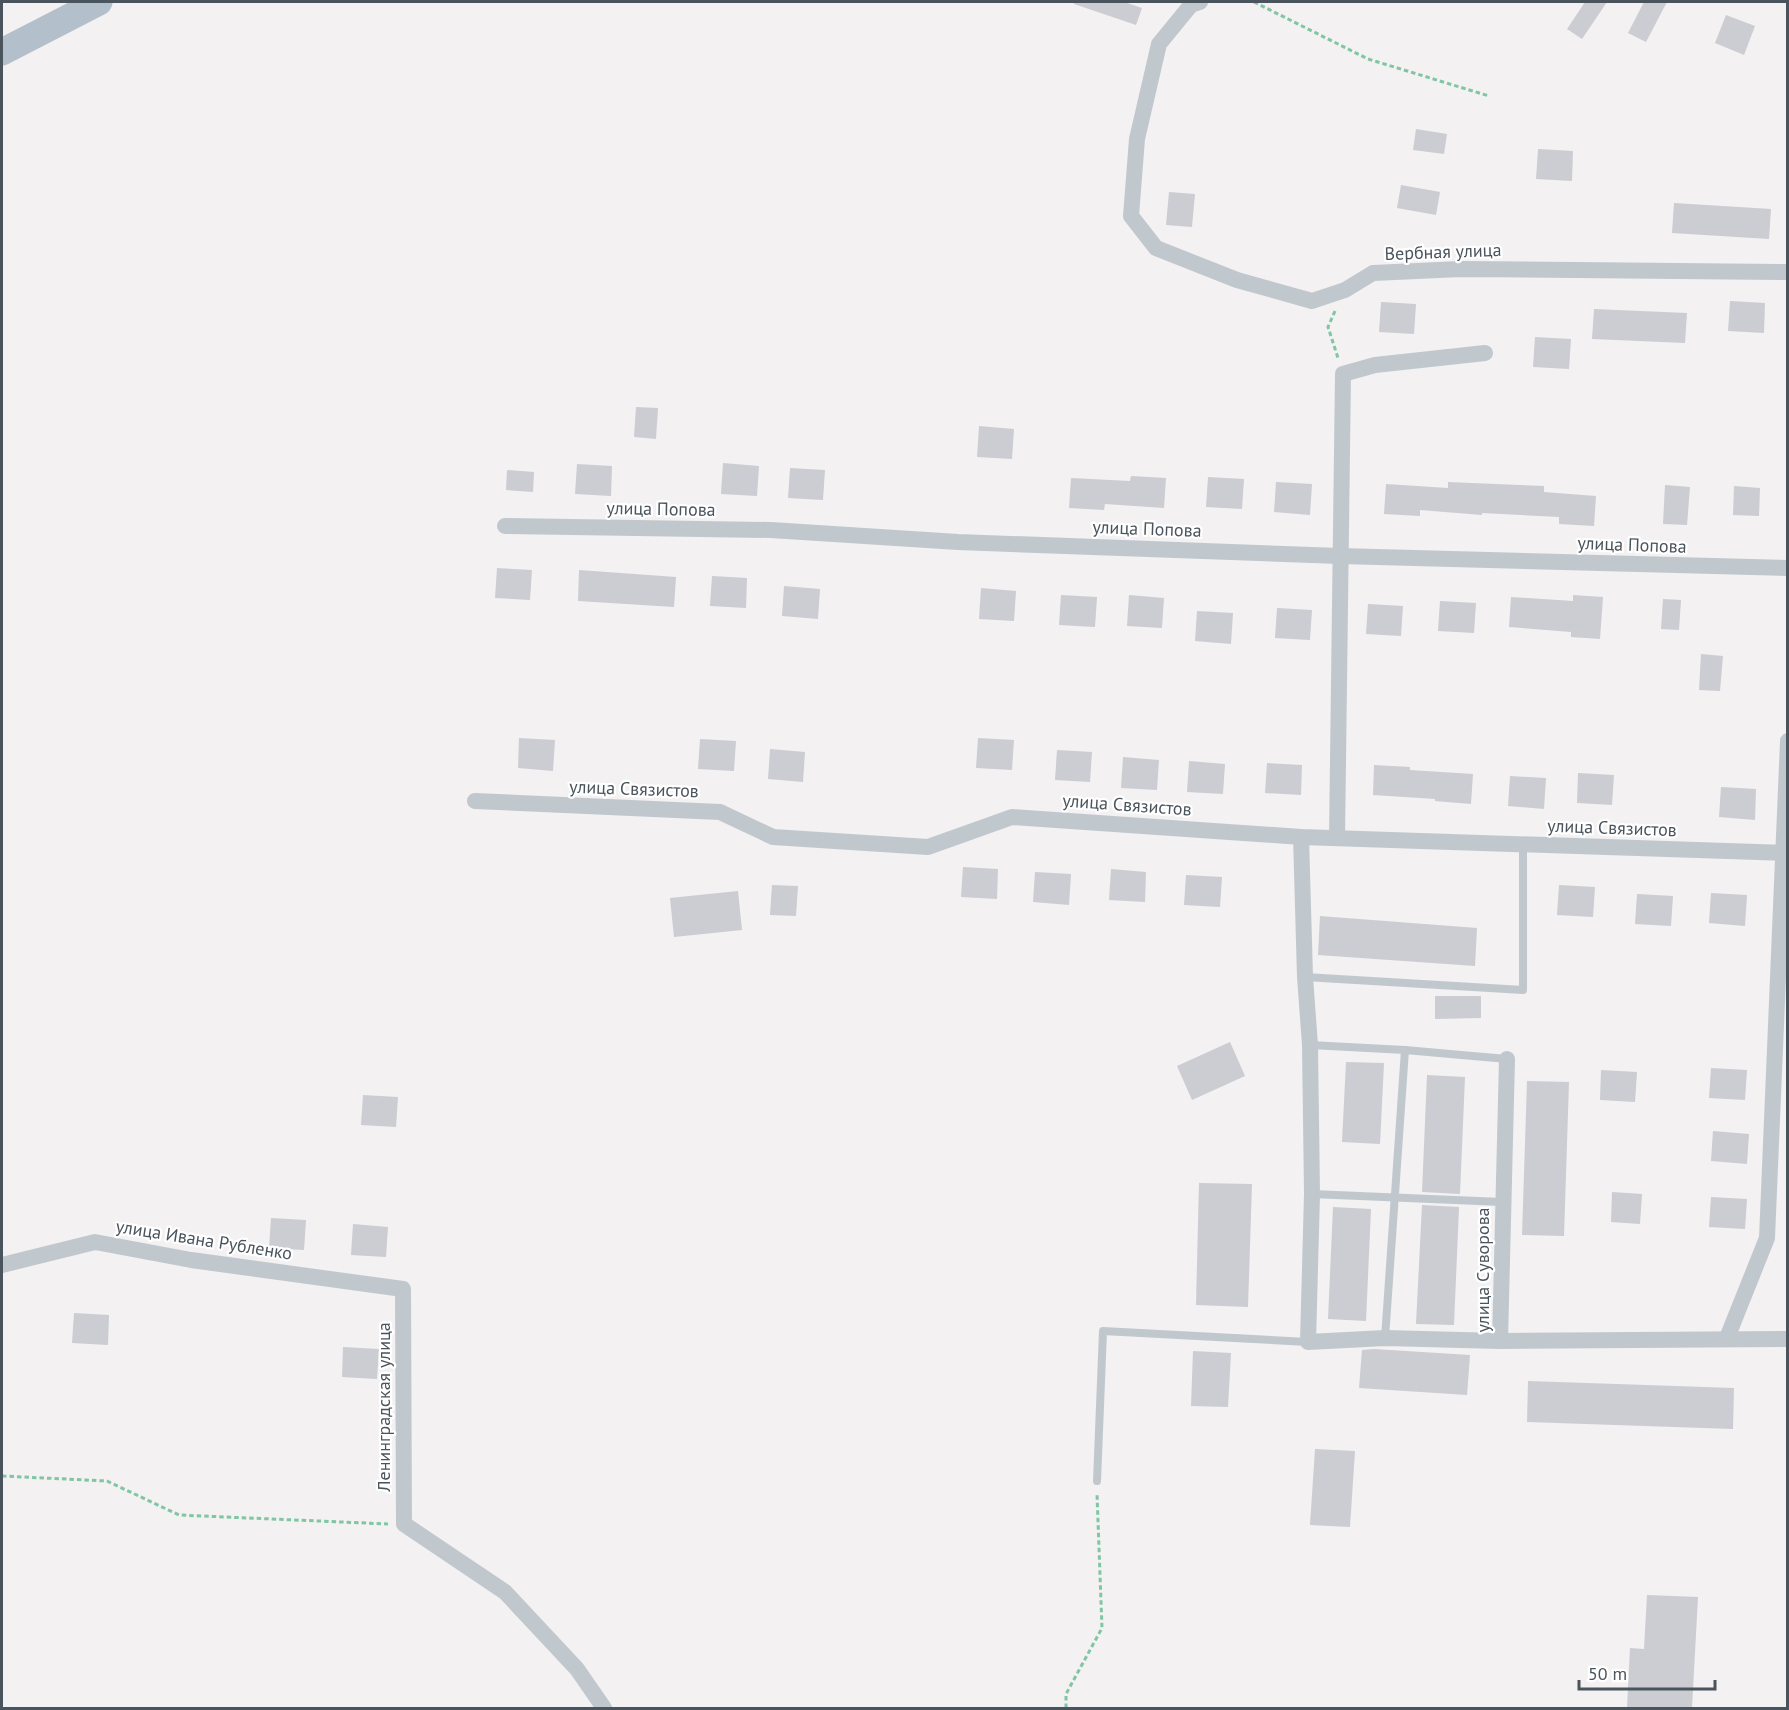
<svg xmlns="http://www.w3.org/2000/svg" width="1789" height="1710" font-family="'PT Sans',sans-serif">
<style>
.building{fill:#cbcdd3}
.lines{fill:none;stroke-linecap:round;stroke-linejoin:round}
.path{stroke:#80c6a4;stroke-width:3;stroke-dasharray:4.5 3;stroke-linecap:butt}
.lane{stroke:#c0c8ce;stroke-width:8}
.street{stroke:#c0c8ce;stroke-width:16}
.primary{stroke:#b3c0cc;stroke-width:27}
.labels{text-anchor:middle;stroke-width:4.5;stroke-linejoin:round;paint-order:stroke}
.street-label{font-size:18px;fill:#4a545c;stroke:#fff}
</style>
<rect width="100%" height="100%" fill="#f3f1f1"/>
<!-- building -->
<g class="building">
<path d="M1074,2H1124L1142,8L1136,25L1074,4Z"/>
<path d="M1585,2H1607L1582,39L1567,29Z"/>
<path d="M1644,2H1667L1646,42L1628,33Z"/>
<path d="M1726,15L1755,26L1744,55L1715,43Z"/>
<path d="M1416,129L1447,134L1444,154L1413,150Z"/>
<path d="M1538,149L1573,151L1572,181L1536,179Z"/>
<path d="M1401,185L1440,192L1436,215L1397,208Z"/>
<path d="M1169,192L1195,194L1192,227L1166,225Z"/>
<path d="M1674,203L1771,209L1769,239L1672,233Z"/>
<path d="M1730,301L1765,303L1764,333L1728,331Z"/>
<path d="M1381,302L1416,304L1414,334L1379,332Z"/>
<path d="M1594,309L1687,313L1685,343L1592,339Z"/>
<path d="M1535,337L1571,339L1569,369L1533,367Z"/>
<path d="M636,407L658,408L656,439L634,437Z"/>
<path d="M979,426L1014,429L1012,459L977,457Z"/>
<path d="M723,463L759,466L757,496L721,494Z"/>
<path d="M577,464L612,466L611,496L575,494Z"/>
<path d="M790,468L825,470L823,500L788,498Z"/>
<path d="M507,470L534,472L533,492L506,490Z"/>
<path d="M1131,476L1166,478L1164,508L1105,504L1104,510L1069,508L1071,478L1130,481Z"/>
<path d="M1208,477L1244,479L1242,509L1206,507Z"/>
<path d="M1276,482L1312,484L1310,515L1274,512Z"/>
<path d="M1448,482L1544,486V492L1596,496L1594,526L1559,524V517L1482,513V515L1420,510V516L1384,514L1386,484L1448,488Z"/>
<path d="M1665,485L1690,487L1687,525L1663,524Z"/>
<path d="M1734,486L1760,488L1759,516L1733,515Z"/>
<path d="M497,568L532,570L530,600L495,598Z"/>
<path d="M579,570L676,577L674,607L578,601Z"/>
<path d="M712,576L747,578L746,608L710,606Z"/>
<path d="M784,586L820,589L818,619L782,616Z"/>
<path d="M981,588L1016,591L1014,621L979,619Z"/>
<path d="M1061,595L1097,597L1095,627L1059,625Z"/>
<path d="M1129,595L1164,598L1162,628L1127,626Z"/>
<path d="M1573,595L1603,597L1600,639L1571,637V632L1509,627L1511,597L1573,601Z"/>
<path d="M1663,599L1681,600L1679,630L1661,629Z"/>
<path d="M1440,601L1476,603L1474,633L1438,631Z"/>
<path d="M1368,604L1403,606L1401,636L1366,634Z"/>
<path d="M1277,608L1312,610L1310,640L1275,638Z"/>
<path d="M1197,611L1233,613L1231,644L1195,641Z"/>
<path d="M1701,654L1723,656L1720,691L1699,690Z"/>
<path d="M519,738L555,740L553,771L518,768Z"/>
<path d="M978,738L1014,740L1012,770L976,768Z"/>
<path d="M700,739L736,741L734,771L698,769Z"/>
<path d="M770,749L805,752L803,782L768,779Z"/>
<path d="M1057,750L1092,752L1090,782L1055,780Z"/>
<path d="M1123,757L1159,760L1157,790L1121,788Z"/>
<path d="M1189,761L1225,764L1223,794L1187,792Z"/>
<path d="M1267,763L1302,765L1301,795L1265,793Z"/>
<path d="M1374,765L1410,767V770L1473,774L1471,804L1435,801V799L1373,795Z"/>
<path d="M1578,773L1614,775L1612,805L1577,803Z"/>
<path d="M1510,776L1546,778L1544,809L1508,806Z"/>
<path d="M1721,787L1756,789L1755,820L1719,817Z"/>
<path d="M963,867L998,869L997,899L961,897Z"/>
<path d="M1111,869L1146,872L1145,902L1109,900Z"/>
<path d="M1035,872L1071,874L1069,905L1033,902Z"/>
<path d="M1186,875L1222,877L1220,907L1184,905Z"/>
<path d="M772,885L798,886L796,916L770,915Z"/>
<path d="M1559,885L1595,887L1593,917L1557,915Z"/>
<path d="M738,891L742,930L674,937L670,898Z"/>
<path d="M1711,893L1747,895L1745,926L1709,923Z"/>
<path d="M1637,894L1673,896L1671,926L1635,924Z"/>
<path d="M1320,916L1477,928L1475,966L1318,955Z"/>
<path d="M1435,996H1481V1018L1435,1019Z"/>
<path d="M1230,1042L1245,1076L1192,1100L1177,1066Z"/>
<path d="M1346,1062L1384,1063L1380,1144L1342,1142Z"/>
<path d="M1711,1068L1747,1070L1745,1100L1709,1098Z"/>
<path d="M1601,1070L1637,1072L1635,1102L1600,1100Z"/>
<path d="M1427,1075L1465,1077L1460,1194L1422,1192Z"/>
<path d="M1527,1081L1569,1082L1564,1236L1522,1235Z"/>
<path d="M363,1095L398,1097L396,1127L361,1125Z"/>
<path d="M1713,1131L1749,1134L1747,1164L1711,1161Z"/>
<path d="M1199,1183L1252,1184L1248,1307L1196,1305Z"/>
<path d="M1612,1192L1642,1194L1640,1224L1611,1222Z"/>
<path d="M1711,1197L1747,1199L1745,1229L1709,1227Z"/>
<path d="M1422,1205L1459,1207L1454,1325L1416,1324Z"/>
<path d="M1333,1207L1371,1209L1366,1321L1328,1319Z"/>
<path d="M271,1218L306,1220L304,1250L269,1248Z"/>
<path d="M353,1224L388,1227L386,1257L351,1255Z"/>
<path d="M74,1313L109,1315L108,1345L72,1343Z"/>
<path d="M343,1347L379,1349L377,1379L342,1377Z"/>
<path d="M1374,1349L1470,1355L1467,1395L1359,1388L1362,1350Z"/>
<path d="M1193,1351L1231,1353L1228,1407L1191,1406Z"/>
<path d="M1528,1381L1734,1388L1733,1429L1527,1422Z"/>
<path d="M1315,1449L1355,1451L1350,1527L1310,1525Z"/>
<path d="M1647,1595L1698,1597L1692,1708H1627L1630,1648L1644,1649Z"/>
</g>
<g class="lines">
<!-- path -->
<g class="path">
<path d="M1254,2L1368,59L1489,96"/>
<path d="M1335,311L1328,327L1338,358"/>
<path d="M2,1476L107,1481L179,1515L388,1524"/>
<path d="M1066,1708V1694L1102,1628L1097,1494"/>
</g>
<!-- lane -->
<g class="lane">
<path d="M1305,977L1523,990V844"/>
<path d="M1310,1045L1405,1050L1507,1059"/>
<path d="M1312,1194L1502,1202"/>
<path d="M1385,1338L1405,1050"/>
<path d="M1097,1481L1103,1331L1308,1342"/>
</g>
<!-- street -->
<g class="street">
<path d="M1200,2L1191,5L1159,44L1137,139L1131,216L1156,248L1237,280L1312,301L1345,290L1373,273L1461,269L1788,272"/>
<path d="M505,526L771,530L958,542L1340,556L1788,568"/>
<path d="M475,801L720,812L773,837L928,847L1012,817L1301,837L1788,853"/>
<path d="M1301,837L1305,977L1310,1045L1312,1194L1308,1342L1385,1338L1500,1341"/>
<path d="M1337,838L1343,374L1375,365L1485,353"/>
<path d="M1507,1059L1500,1341L1788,1339"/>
<path d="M2,1265L95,1242L191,1260L403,1289L404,1524L505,1592L577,1669L604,1708"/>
<path d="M1727,1338L1767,1238L1788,741"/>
</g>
<!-- primary -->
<path class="primary" d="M2,52L99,2"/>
</g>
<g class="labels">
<!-- street labels -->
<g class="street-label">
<text transform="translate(1443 252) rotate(-2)" y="6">Вербная улица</text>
<text transform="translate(661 509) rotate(1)" y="6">улица Попова</text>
<text transform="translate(1147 529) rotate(2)" y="6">улица Попова</text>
<text transform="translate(1632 545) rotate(2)" y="6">улица Попова</text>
<text transform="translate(634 789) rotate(2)" y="6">улица Связистов</text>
<text transform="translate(1127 805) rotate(4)" y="6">улица Связистов</text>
<text transform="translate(1612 828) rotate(2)" y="6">улица Связистов</text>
<text transform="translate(204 1240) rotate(9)" y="6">улица Ивана Рубленко</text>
<text transform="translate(1483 1270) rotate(-90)" y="6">улица Суворова</text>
<text transform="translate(384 1407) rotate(-90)" y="6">Ленинградская улица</text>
</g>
</g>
<!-- border -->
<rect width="1789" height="1710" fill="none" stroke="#4a545c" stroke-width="6"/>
<!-- scale -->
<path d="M1579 1680v9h136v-9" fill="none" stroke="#4a545c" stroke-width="3"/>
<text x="1588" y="1680" font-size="18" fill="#4a545c" stroke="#ffffff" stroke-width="4.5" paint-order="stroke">50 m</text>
</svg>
